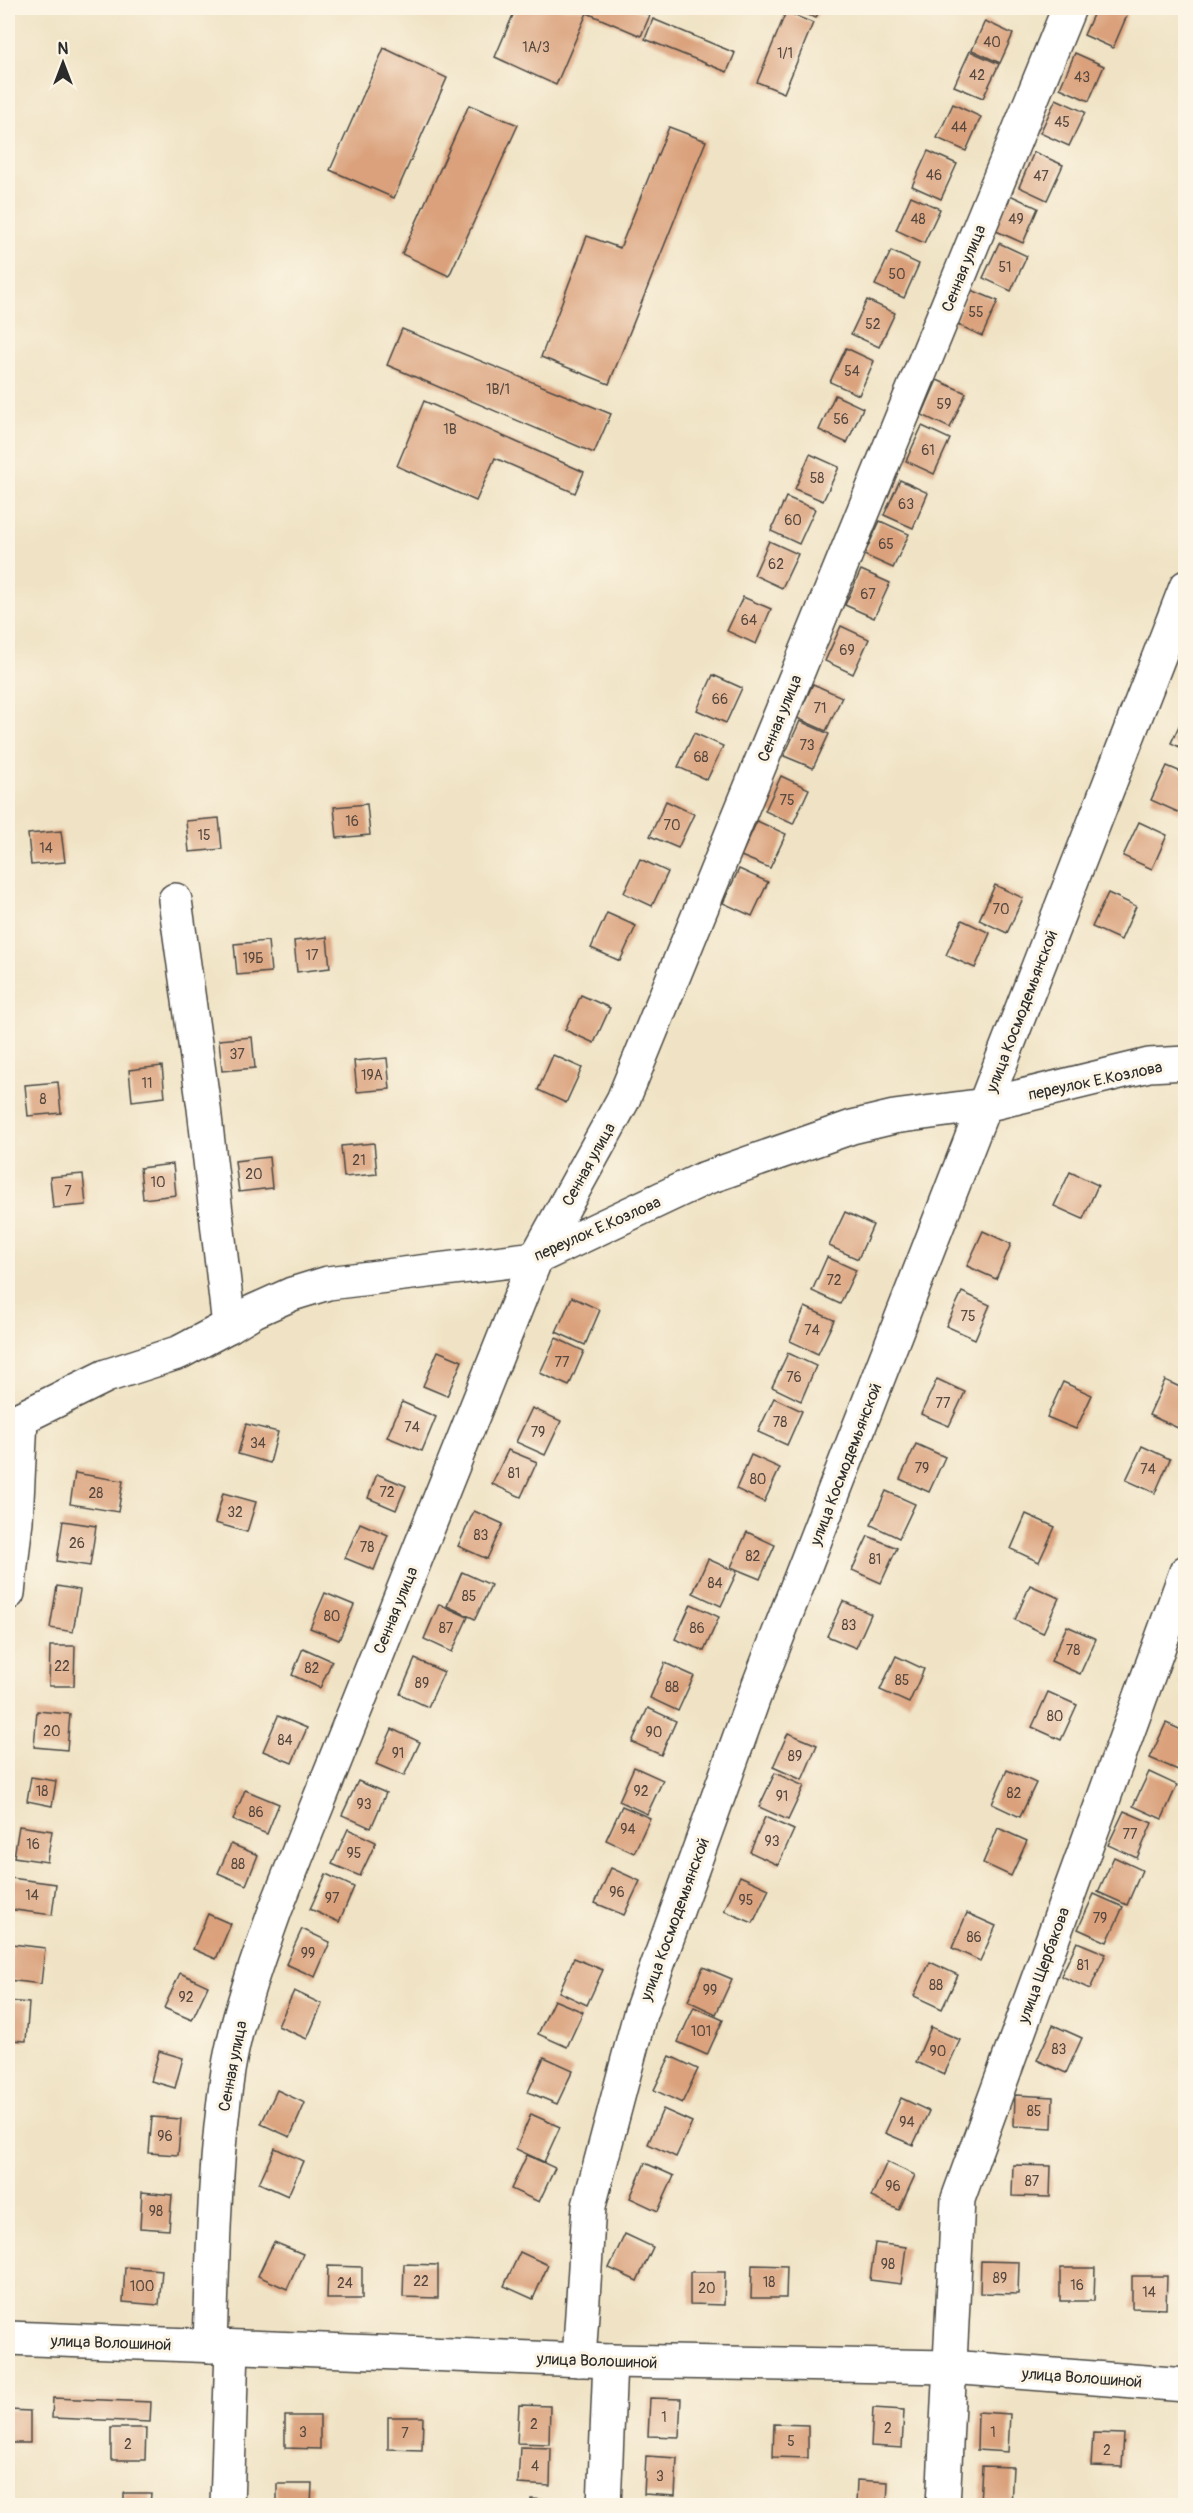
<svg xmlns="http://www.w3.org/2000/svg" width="1193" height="2513" font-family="Pangolin,sans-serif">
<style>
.building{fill:#daa17c}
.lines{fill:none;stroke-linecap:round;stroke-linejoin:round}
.minor-casing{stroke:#494742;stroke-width:36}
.minor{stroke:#fff;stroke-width:33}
.labels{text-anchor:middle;stroke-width:6;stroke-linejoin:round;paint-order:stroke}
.number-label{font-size:14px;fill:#57483f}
.street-label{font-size:16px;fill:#2b2b2b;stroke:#fcf5e5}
</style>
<rect width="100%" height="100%" fill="#fcf5e5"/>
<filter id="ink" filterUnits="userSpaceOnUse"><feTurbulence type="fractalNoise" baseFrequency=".0167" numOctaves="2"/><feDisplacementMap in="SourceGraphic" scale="12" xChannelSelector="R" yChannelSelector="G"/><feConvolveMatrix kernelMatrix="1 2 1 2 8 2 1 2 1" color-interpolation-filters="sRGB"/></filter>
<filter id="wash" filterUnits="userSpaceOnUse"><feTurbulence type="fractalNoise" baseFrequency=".008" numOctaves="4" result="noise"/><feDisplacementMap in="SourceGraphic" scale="24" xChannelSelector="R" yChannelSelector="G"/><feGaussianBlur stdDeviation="1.35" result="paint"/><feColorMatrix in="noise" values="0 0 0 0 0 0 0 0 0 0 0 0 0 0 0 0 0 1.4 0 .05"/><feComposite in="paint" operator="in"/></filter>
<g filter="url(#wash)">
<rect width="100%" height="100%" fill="#f0e3c5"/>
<g id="blocks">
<!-- building -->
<g class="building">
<path d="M415,8H437L436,14Z"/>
<path d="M516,8H631L650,15L641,36L587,13L556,85L495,57Z"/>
<path d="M790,8H820L816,18Z"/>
<path d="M1096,8H1116L1128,13L1113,48L1084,35Z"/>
<path d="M786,12L813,23L784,93L757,82Z"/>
<path d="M653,19L735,53L727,72L645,39Z"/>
<path d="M985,21L1013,34L1000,63L972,50Z"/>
<path d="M384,48L447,78L394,198L330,170Z"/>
<path d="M970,51L999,64L983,98L954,86Z"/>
<path d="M1075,53L1104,66L1089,101L1060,88Z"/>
<path d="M1056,99L1085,112L1069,146L1040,133Z"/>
<path d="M953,104L981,117L966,151L937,138Z"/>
<path d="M469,105L518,125L449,276L402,254Z"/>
<path d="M669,127L706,141L609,384L541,357L587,236L620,248Z"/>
<path d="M928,151L957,164L941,199L912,186Z"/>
<path d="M1034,152L1063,165L1047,200L1019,187Z"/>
<path d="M1010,195L1038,208L1023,243L994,230Z"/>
<path d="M911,196L940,209L924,243L896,230Z"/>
<path d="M999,243L1027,256L1011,291L983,278Z"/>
<path d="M891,251L919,264L904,298L875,285Z"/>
<path d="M969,289L998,301L982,336L954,323Z"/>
<path d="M867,300L895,313L879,347L851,334Z"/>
<path d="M402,329L611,414L594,453L387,365Z"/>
<path d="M846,348L874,361L859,395L830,382Z"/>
<path d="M937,380L966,393L950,428L922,415Z"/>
<path d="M835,395L863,408L847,443L819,430Z"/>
<path d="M424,401L584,472L575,493L495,458L476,501L397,466Z"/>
<path d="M922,426L950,439L934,474L906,461Z"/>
<path d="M810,454L839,467L823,501L795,489Z"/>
<path d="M900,480L928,493L913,528L884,515Z"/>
<path d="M786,497L815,509L799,544L771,531Z"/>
<path d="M880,521L909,534L893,568L864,555Z"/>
<path d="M769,541L798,554L782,588L754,575Z"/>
<path d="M861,570L890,583L874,618L845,605Z"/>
<path d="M743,597L771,609L756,644L727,631Z"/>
<path d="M841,626L869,639L853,674L825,661Z"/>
<path d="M713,675L742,688L726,723L697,710Z"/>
<path d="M813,684L842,697L826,731L797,718Z"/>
<path d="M1186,711V750L1171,743Z"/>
<path d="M800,721L829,734L813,768L784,756Z"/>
<path d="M694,733L723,746L707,780L678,767Z"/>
<path d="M1167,766L1186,774V801L1180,813L1151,800Z"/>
<path d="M781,776L809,789L793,824L765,811Z"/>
<path d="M666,801L694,814L678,848L650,836Z"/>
<path d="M367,804L370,835L337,838L334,807Z"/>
<path d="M219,818L222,849L189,852L186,821Z"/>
<path d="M757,821L786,834L770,868L741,856Z"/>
<path d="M1139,822L1167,835L1152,869L1123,856Z"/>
<path d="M61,831L65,862L31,865L28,834Z"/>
<path d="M640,859L668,872L652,906L624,893Z"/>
<path d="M739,869L768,882L752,916L723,903Z"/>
<path d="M995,885L1023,898L1007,933L979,920Z"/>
<path d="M1108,893L1136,906L1121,940L1092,927Z"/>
<path d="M607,913L636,926L620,961L591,948Z"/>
<path d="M962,920L990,933L975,968L946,955Z"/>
<path d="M327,937L330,968L297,972L294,941Z"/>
<path d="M268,941L271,972L237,975L234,944Z"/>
<path d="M581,995L610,1008L594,1043L565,1030Z"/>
<path d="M9,997L12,1031H8V998Z"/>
<path d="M252,1037L255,1068L222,1071L219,1040Z"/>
<path d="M553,1055L582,1068L566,1103L538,1090Z"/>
<path d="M387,1058L390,1089L357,1092L354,1061Z"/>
<path d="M162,1066L165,1097L132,1101L129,1070Z"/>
<path d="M58,1082L61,1113L28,1116L25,1085Z"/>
<path d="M374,1143L377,1174L344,1177L341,1146Z"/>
<path d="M269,1157L272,1188L239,1192L235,1161Z"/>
<path d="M173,1164L176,1195L143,1199L140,1168Z"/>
<path d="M1070,1172L1098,1185L1083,1219L1054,1206Z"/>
<path d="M83,1174L86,1205L53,1208L50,1177Z"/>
<path d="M845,1212L873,1225L858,1259L829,1246Z"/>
<path d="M983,1231L1011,1244L996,1279L967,1266Z"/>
<path d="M827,1257L856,1270L840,1304L812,1291Z"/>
<path d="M962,1292L990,1305L975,1339L946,1326Z"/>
<path d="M572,1297L600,1310L585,1345L556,1332Z"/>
<path d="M805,1307L834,1320L818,1354L790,1341Z"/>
<path d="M556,1338L584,1351L569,1386L540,1373Z"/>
<path d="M438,1351L462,1361L447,1396L423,1386Z"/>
<path d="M788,1353L816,1366L801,1401L772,1387Z"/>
<path d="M937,1379L965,1392L949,1426L921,1414Z"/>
<path d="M1165,1380L1186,1390V1410L1178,1428L1149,1415Z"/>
<path d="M1063,1382L1092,1395L1076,1429L1047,1417Z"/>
<path d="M774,1398L802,1411L787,1445L758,1432Z"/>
<path d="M402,1402L436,1417L422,1451L387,1437Z"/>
<path d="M532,1408L561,1421L545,1455L516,1442Z"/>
<path d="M246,1424L278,1432L270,1463L238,1454Z"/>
<path d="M916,1444L945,1457L929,1492L900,1479Z"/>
<path d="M1142,1446L1170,1459L1155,1493L1126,1480Z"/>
<path d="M508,1450L537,1462L521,1497L492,1484Z"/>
<path d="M751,1455L780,1468L764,1502L736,1489Z"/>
<path d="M75,1473L123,1481L118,1512L70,1504Z"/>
<path d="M377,1474L406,1486L396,1510L368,1498Z"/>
<path d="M886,1491L915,1504L899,1538L871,1525Z"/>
<path d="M223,1493L256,1502L247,1532L215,1523Z"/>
<path d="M474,1511L503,1524L487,1559L458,1546Z"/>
<path d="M1026,1514L1055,1527L1039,1562L1011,1549Z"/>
<path d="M63,1521L96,1526L90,1566L57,1561Z"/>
<path d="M360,1523L388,1535L374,1570L345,1558Z"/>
<path d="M747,1532L775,1545L760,1579L731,1567Z"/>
<path d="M868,1536L897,1548L881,1583L852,1570Z"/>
<path d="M708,1559L737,1572L721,1606L693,1593Z"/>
<path d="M462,1572L491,1585L475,1619L447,1606Z"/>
<path d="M1030,1585L1059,1598L1043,1633L1015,1620Z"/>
<path d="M57,1586L80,1590L73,1632L50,1628Z"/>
<path d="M325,1593L354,1605L339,1640L310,1628Z"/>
<path d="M843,1601L871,1614L856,1648L827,1636Z"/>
<path d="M439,1604L468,1617L452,1652L424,1639Z"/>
<path d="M691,1604L719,1617L704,1651L675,1639Z"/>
<path d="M1067,1626L1096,1639L1080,1674L1051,1661Z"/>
<path d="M50,1646H75L74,1686H49Z"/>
<path d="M303,1648L332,1661L320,1688L292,1675Z"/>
<path d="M896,1656L924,1669L909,1703L880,1690Z"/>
<path d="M415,1659L444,1672L428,1707L400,1694Z"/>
<path d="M665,1663L694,1676L678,1711L650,1698Z"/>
<path d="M1186,1668V1686L1179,1683Z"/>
<path d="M1048,1692L1077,1705L1061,1740L1032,1727Z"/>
<path d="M648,1708L676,1721L661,1755L632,1742Z"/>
<path d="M37,1711L70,1714L67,1750L34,1747Z"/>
<path d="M278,1716L307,1728L292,1763L263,1751Z"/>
<path d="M1166,1723L1186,1732V1755L1178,1770L1150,1758Z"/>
<path d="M392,1729L420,1742L404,1776L376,1764Z"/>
<path d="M788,1733L817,1745L802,1780L773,1767Z"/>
<path d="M634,1767L663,1780L647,1814L619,1801Z"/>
<path d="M1007,1770L1036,1783L1020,1817L992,1804Z"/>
<path d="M1149,1772L1177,1785L1162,1819L1133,1806Z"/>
<path d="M775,1773L804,1786L788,1820L759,1807Z"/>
<path d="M31,1777L56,1781L52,1806L27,1801Z"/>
<path d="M358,1781L386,1793L371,1828L342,1815Z"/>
<path d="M245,1790L279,1804L267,1834L233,1820Z"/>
<path d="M622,1806L650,1818L634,1853L606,1840Z"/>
<path d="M1124,1811L1152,1823L1137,1858L1108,1845Z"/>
<path d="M765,1817L794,1830L778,1865L750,1852Z"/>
<path d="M19,1826L52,1831L47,1862L14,1857Z"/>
<path d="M998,1828L1027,1841L1011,1876L983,1863Z"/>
<path d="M348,1829L376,1842L360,1876L332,1864Z"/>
<path d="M231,1844L258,1855L246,1885L218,1873Z"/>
<path d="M1114,1857L1142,1870L1127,1905L1098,1892Z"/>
<path d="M611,1868L640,1881L624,1915L595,1903Z"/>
<path d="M326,1874L354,1887L339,1922L310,1909Z"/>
<path d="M740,1876L769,1889L753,1923L724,1911Z"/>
<path d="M11,1878L56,1884L52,1915L8,1909Z"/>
<path d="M1094,1894L1123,1907L1107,1942L1078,1929Z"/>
<path d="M967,1913L996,1926L980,1961L952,1948Z"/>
<path d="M208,1914L231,1924L216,1959L193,1949Z"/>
<path d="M302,1929L330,1942L315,1977L286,1964Z"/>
<path d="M1077,1942L1106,1954L1090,1989L1061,1976Z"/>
<path d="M12,1944L45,1948L41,1984L8,1980Z"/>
<path d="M574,1958L603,1970L587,2005L559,1992Z"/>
<path d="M930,1962L958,1975L942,2009L914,1996Z"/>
<path d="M703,1967L732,1979L716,2014L688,2001Z"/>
<path d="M180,1973L208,1986L192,2020L164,2008Z"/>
<path d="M294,1991L322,2004L307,2039L278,2026Z"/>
<path d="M554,2000L583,2012L567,2047L538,2034Z"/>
<path d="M8,2001L29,2003L26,2041L8,2040Z"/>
<path d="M694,2007L723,2020L707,2055L678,2042Z"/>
<path d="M1053,2025L1082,2038L1066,2073L1037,2060Z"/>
<path d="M931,2027L960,2040L944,2075L916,2062Z"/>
<path d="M159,2051L183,2058L175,2088L151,2081Z"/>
<path d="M670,2056L698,2069L682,2103L654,2090Z"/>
<path d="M544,2057L573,2070L557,2104L528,2092Z"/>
<path d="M8,2072H13L11,2103H8Z"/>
<path d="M277,2090L305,2103L290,2137L261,2124Z"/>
<path d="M1015,2095L1053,2097L1052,2128L1014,2126Z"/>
<path d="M901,2098L929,2111L913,2145L885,2133Z"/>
<path d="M663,2109L692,2122L676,2157L648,2144Z"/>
<path d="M531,2114L560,2127L544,2162L516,2149Z"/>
<path d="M152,2117L181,2119L178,2155L149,2153Z"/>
<path d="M275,2148L303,2161L288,2196L259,2183Z"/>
<path d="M527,2155L555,2168L539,2202L511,2189Z"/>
<path d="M887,2162L915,2175L899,2210L871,2197Z"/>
<path d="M645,2163L674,2176L658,2211L630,2198Z"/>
<path d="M1013,2165L1051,2166L1050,2197L1012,2196Z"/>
<path d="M142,2192L172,2195L169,2230L140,2228Z"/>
<path d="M625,2234L653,2247L637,2281L609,2268Z"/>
<path d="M274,2242L303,2254L287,2289L258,2276Z"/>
<path d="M875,2243L906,2247L901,2284L870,2280Z"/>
<path d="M520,2252L548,2265L533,2299L504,2286Z"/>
<path d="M981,2261L1019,2262L1018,2294L980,2293Z"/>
<path d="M404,2264L438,2265V2298L403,2297Z"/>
<path d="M752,2265L787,2266L786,2298H751Z"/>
<path d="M328,2266L362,2267V2299H327Z"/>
<path d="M125,2267L162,2270L159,2305L123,2302Z"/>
<path d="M1060,2268H1095L1094,2301H1060Z"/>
<path d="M690,2272H725L724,2305L690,2304Z"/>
<path d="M1132,2276H1167L1166,2309L1132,2308Z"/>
<path d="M53,2398L151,2402L150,2422L52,2418Z"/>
<path d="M650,2398L681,2399L679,2437L648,2436Z"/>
<path d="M519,2405L550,2406L549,2444L517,2443Z"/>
<path d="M873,2408L904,2410L902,2448L871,2446Z"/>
<path d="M8,2410L30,2411V2443H8Z"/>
<path d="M978,2412L1010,2414L1008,2452L977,2450Z"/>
<path d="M285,2416H320V2449L285,2448Z"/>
<path d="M388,2417H423L422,2450L388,2449Z"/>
<path d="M774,2424L808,2425V2458L773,2457Z"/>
<path d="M111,2428H146L145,2460H111Z"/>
<path d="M1093,2433L1124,2434L1122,2467L1091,2466Z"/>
<path d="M520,2447L551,2448L550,2486L518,2484Z"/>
<path d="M646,2456L677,2458L675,2496L644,2494Z"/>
<path d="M982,2466L1013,2467L1011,2505L980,2504Z"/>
<path d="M857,2480L888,2482L887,2506H856Z"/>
<path d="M277,2484H312L311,2506H277Z"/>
<path d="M124,2493H151L150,2506H124Z"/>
<path d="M531,2499L562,2501V2506H531Z"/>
</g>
</g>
</g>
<g filter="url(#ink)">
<use href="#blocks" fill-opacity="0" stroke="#494742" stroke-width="1.5"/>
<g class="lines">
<defs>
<g id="minor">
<path d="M175,900L204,1108L229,1326"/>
<path d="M21,1418L106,1376L180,1352L229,1326L254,1311L292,1294L328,1283L536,1258L703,1179L852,1127L894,1117L985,1105L1149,1065L1186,1063"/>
<path d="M8,1593L16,1521L21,1418"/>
<path d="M8,2338L610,2361L950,2367L1186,2385"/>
<path d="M210,2346C213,2254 214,2162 228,2071C237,2016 257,1961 276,1908L536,1258L623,1100L1069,8"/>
<path d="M579,2360L589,2206L640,2014L754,1697L1186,587"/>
<path d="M227,2506L232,2347"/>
<path d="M604,2506L610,2361"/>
<path d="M943,2506L958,2199L1186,1572"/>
</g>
</defs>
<!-- minor casing -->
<use href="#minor" class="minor-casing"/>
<!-- minor -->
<use href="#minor" class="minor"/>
</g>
</g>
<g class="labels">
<!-- number labels -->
<g class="number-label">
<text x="992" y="47">40</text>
<text x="536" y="52">1А/3</text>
<text x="785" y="58">1/1</text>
<text x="977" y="80">42</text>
<text x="1082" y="82">43</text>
<text x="1062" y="127">45</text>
<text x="959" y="132">44</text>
<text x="934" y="180">46</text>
<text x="1041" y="181">47</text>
<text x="918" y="224">48</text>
<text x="1016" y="224">49</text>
<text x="1005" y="272">51</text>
<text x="897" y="279">50</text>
<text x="976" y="317">55</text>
<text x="873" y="329">52</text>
<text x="852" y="376">54</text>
<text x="498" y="394">1В/1</text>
<text x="944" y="409">59</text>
<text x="841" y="424">56</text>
<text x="450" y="434">1В</text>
<text x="928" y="455">61</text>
<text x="817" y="483">58</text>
<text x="906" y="509">63</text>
<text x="793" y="525">60</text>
<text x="886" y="549">65</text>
<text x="776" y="569">62</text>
<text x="868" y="599">67</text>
<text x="749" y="625">64</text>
<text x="847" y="655">69</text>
<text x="720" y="704">66</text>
<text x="820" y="713">71</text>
<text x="807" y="750">73</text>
<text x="701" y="762">68</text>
<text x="787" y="805">75</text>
<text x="352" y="826">16</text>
<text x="672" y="830">70</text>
<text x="204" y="840">15</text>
<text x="46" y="853">14</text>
<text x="1001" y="914">70</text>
<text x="312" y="960">17</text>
<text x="253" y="963">19Б</text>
<text x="237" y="1059">37</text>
<text x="372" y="1080">19А</text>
<text x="147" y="1088">11</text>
<text x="43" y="1104">8</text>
<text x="359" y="1165">21</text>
<text x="254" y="1179">20</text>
<text x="158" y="1187">10</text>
<text x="68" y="1196">7</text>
<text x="834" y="1285">72</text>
<text x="968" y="1321">75</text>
<text x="812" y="1335">74</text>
<text x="562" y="1367">77</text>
<text x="794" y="1382">76</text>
<text x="943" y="1408">77</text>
<text x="780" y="1427">78</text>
<text x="412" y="1432">74</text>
<text x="538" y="1437">79</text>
<text x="258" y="1448">34</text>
<text x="922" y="1473">79</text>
<text x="1148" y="1474">74</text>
<text x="514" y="1478">81</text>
<text x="758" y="1484">80</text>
<text x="387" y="1497">72</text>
<text x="96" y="1498">28</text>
<text x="235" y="1517">32</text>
<text x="481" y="1540">83</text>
<text x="77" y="1548">26</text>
<text x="367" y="1552">78</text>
<text x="753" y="1561">82</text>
<text x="875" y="1564">81</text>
<text x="715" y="1588">84</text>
<text x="469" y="1601">85</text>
<text x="332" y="1621">80</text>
<text x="849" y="1630">83</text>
<text x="446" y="1633">87</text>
<text x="697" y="1633">86</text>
<text x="1073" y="1655">78</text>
<text x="62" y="1671">22</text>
<text x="312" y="1673">82</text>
<text x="902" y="1685">85</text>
<text x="422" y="1688">89</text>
<text x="672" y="1692">88</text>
<text x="1055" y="1721">80</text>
<text x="52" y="1736">20</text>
<text x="654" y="1737">90</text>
<text x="285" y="1745">84</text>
<text x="398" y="1758">91</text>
<text x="795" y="1761">89</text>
<text x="42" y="1796">18</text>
<text x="641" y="1796">92</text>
<text x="1014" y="1798">82</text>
<text x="782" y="1801">91</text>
<text x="364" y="1809">93</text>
<text x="256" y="1817">86</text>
<text x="628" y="1834">94</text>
<text x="1130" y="1839">77</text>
<text x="772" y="1846">93</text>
<text x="33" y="1849">16</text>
<text x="354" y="1858">95</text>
<text x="238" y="1869">88</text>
<text x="617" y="1897">96</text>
<text x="32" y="1900">14</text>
<text x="332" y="1903">97</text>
<text x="746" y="1905">95</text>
<text x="1100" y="1923">79</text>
<text x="974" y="1942">86</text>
<text x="308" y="1958">99</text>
<text x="1083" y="1970">81</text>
<text x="936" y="1990">88</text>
<text x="710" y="1995">99</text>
<text x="186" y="2002">92</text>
<text x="701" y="2036">101</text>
<text x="1059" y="2054">83</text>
<text x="938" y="2056">90</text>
<text x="1034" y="2116">85</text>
<text x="907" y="2127">94</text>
<text x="165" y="2141">96</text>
<text x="1032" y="2186">87</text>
<text x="893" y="2191">96</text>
<text x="156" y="2216">98</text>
<text x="888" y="2269">98</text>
<text x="1000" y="2283">89</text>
<text x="421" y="2286">22</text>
<text x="769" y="2287">18</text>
<text x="345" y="2288">24</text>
<text x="1077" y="2290">16</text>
<text x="142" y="2291">100</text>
<text x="707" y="2293">20</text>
<text x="1149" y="2297">14</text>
<text x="664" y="2422">1</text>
<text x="534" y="2429">2</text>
<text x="888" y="2433">2</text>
<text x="303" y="2437">3</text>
<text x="993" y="2437">1</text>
<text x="405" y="2438">7</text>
<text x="791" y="2446">5</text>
<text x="128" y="2449">2</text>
<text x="1107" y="2455">2</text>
<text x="535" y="2471">4</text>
<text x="660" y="2481">3</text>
</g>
<!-- street labels -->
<g class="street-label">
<text transform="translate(963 268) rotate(-68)" y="6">Сенная улица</text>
<text transform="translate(779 718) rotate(-68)" y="6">Сенная улица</text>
<text transform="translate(1021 1011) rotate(-69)" y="6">улица Космодемьянской</text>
<text transform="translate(1095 1080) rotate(-12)" y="6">переулок Е.Козлова</text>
<text transform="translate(588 1164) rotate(-61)" y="6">Сенная улица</text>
<text transform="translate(597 1228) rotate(-24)" y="6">переулок Е.Козлова</text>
<text transform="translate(845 1464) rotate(-69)" y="6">улица Космодемьянской</text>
<text transform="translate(395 1610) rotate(-68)" y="6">Сенная улица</text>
<text transform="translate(674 1919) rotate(-70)" y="6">улица Космодемьянской</text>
<text transform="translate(1043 1965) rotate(-70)" y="6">улица Щербакова</text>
<text transform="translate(232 2066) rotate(-79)" y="6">Сенная улица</text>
<text transform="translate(111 2342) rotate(2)" y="6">улица Волошиной</text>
<text transform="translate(597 2360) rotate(2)" y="6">улица Волошиной</text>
<text transform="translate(1082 2377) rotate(4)" y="6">улица Волошиной</text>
</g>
</g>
<!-- margin -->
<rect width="1193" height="2513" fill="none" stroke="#fcf5e5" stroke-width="30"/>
<!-- north arrow -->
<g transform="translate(63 63)" stroke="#fcf5e5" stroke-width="4.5" paint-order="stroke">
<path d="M0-4.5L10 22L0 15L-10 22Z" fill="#2b2b2b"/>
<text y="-9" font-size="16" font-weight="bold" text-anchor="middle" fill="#2b2b2b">N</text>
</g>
</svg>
